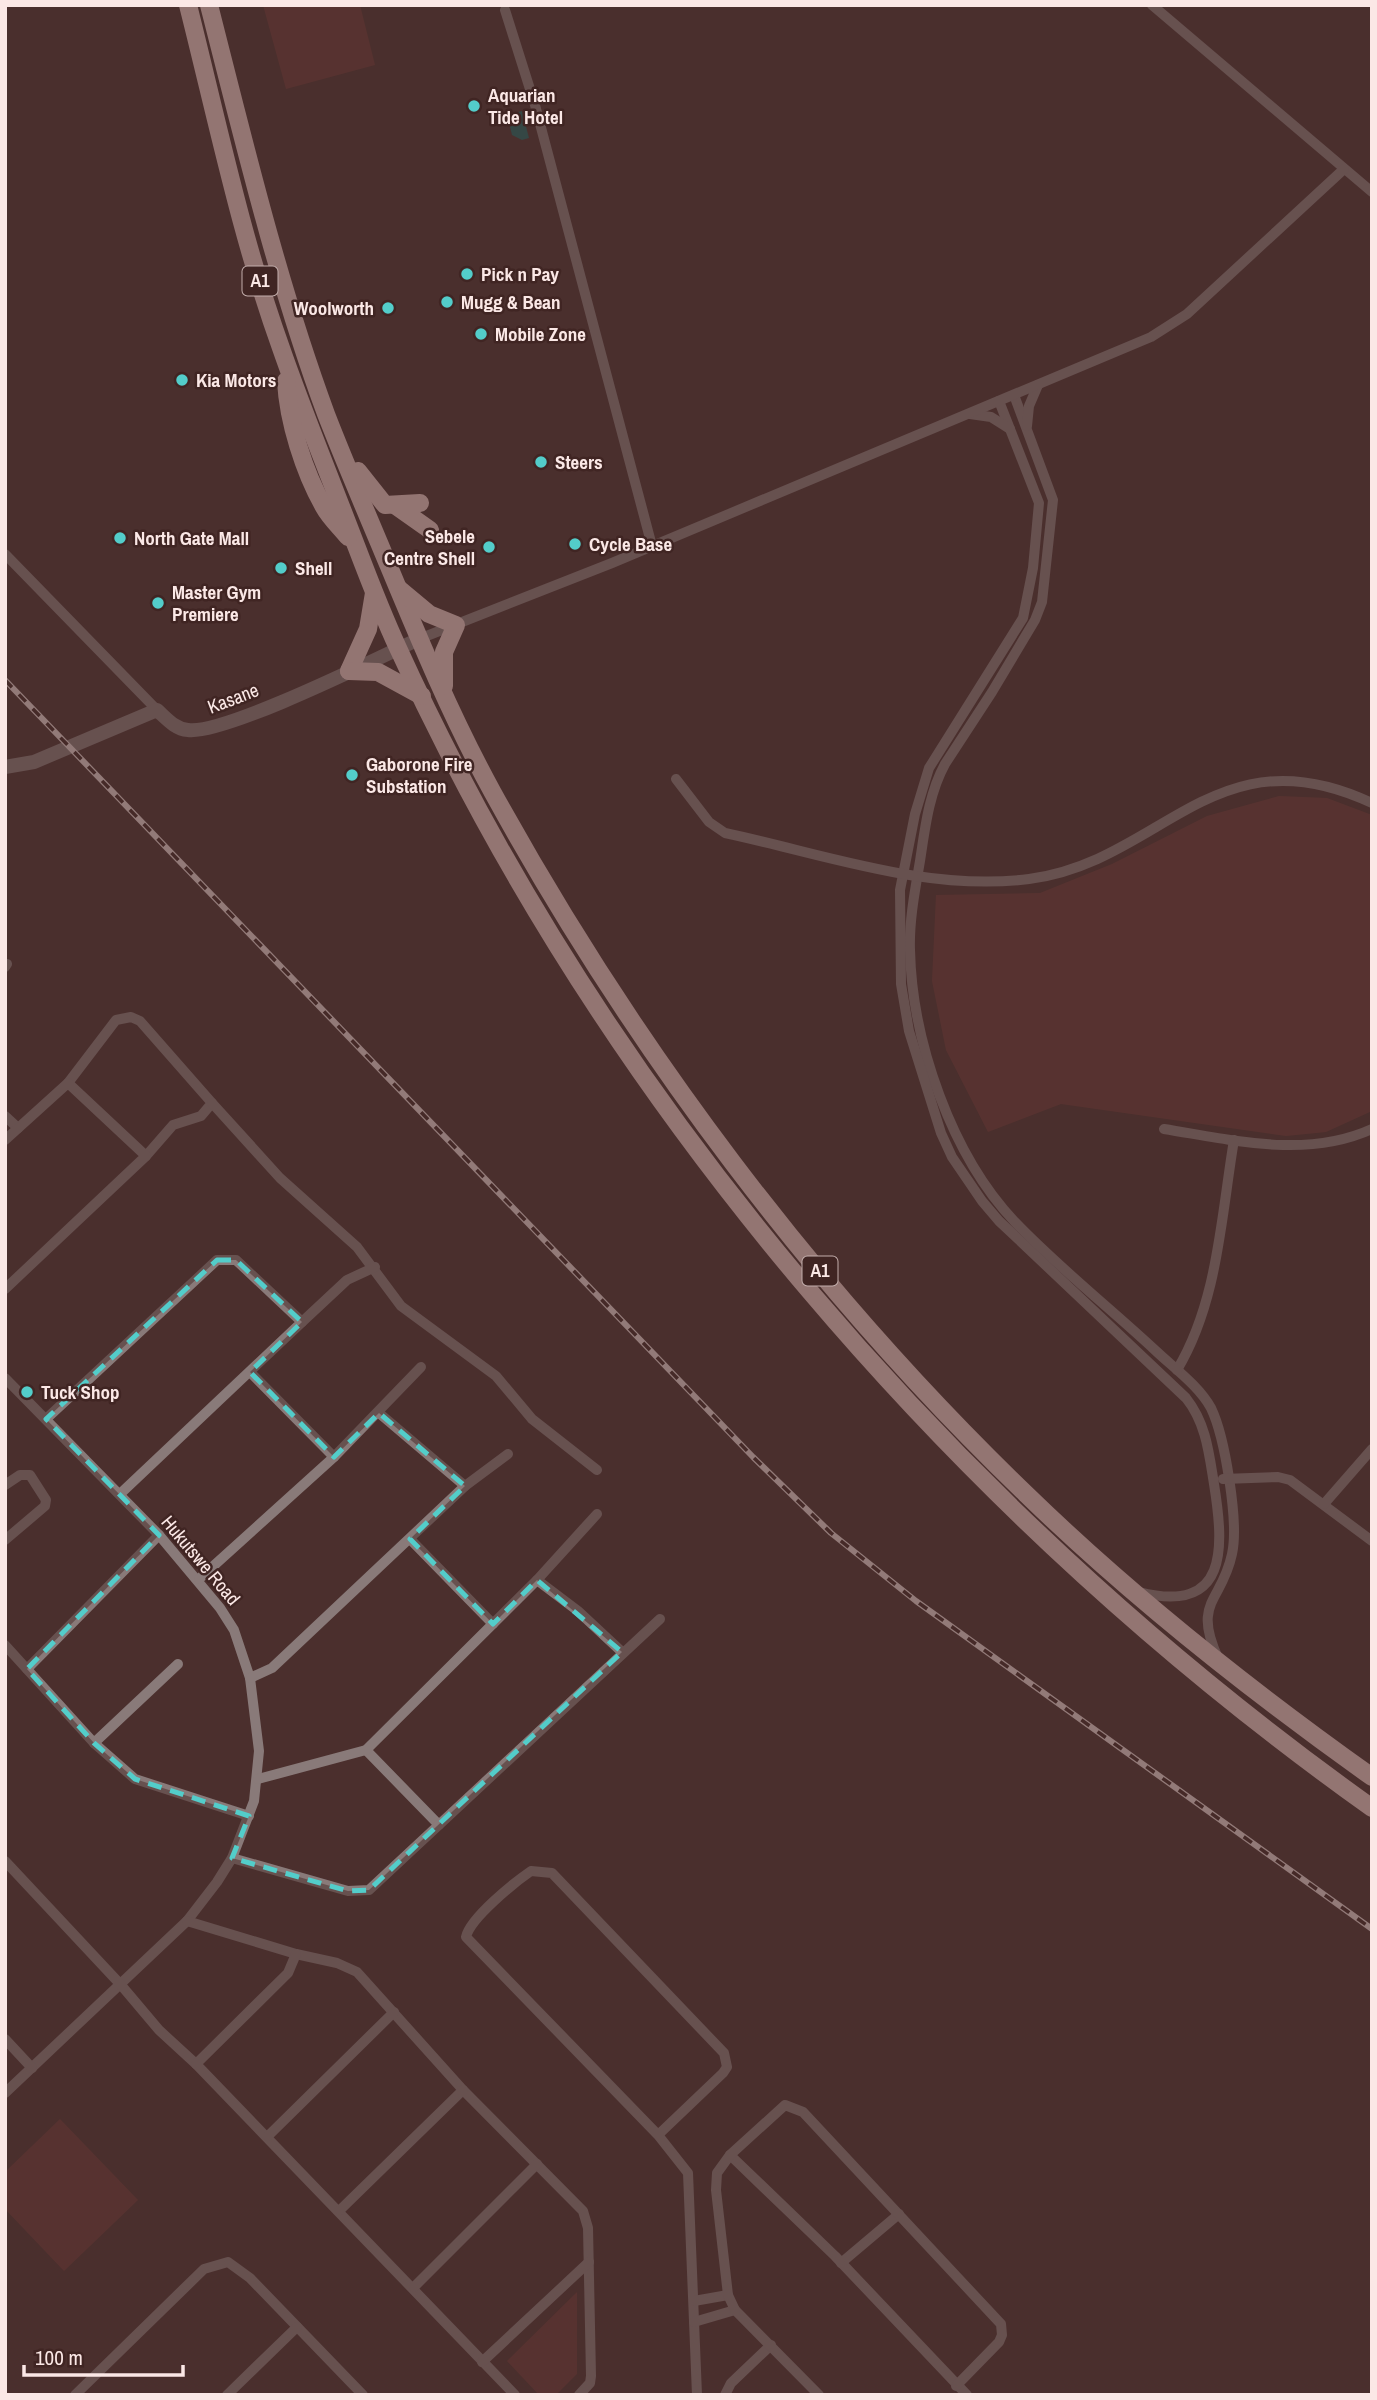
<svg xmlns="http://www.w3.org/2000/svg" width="1377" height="2400" font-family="'Archivo Narrow',sans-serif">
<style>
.green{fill:#673734}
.water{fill:#1b6462}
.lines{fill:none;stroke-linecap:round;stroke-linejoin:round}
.minor{stroke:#897a79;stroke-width:10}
.tertiary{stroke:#897a79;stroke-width:14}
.trunk{stroke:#ebc9c6;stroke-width:18}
.rail-casing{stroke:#e9d5d3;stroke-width:6}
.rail{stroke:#402523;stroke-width:3.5;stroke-dasharray:10;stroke-linecap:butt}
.marked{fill:none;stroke:#53cdca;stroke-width:5;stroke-dasharray:14 9;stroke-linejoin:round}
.poi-dot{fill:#53cdca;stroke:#402523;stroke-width:2.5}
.labels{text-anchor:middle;stroke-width:5;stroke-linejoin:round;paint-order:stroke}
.shield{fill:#402523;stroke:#c3aeac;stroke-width:2}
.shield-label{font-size:18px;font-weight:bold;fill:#fbe8e6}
.poi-label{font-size:19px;font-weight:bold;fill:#fbe8e6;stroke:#402523;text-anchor:start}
.street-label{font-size:19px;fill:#fbe8e6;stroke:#402523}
</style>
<rect width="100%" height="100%" fill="#4b2f2d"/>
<!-- green -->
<g class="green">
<path d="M263,5H360L375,65L286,89Z"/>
<path d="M1279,796L1327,798L1372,815V1111L1326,1132L1286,1136L1061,1104L988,1132L946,1050L932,981L936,895L1040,893L1112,864L1207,816Z"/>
<path d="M60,2119L138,2200L64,2271L5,2209V2172Z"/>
<path d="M577,2292V2374L556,2395H539L507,2361Z"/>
</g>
<!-- water -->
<path class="water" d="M522,111L529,138L522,140L512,135L507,115Z"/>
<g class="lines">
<!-- minor -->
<g class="minor">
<path d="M1152,5L1372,192"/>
<path d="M505,10L535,105L652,546"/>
<path d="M1014,395L1053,500L1042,602L1035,620L992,692L945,764C929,793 925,828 920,861C915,890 909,921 910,950C912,1042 952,1156 1015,1222C1059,1268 1110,1308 1156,1351C1174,1368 1199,1386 1211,1408C1225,1437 1239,1523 1232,1554C1222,1602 1192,1601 1218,1658"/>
<path d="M999,401L1039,503L1033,568L1023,618L929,768L915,814L900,890L901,984L909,1031L941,1133L952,1157L982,1201L999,1221L1186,1398C1206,1423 1209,1453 1214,1484C1224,1547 1229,1615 1139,1592"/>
<path d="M970,414L991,417L1010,429"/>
<path d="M1027,426L1029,406L1038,385"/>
<path d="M5,554L157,710"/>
<path d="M419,639L612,563L1151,337L1187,314L1344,169"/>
<path d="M676,779L709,822L725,833C824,854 927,892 1029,879C1162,862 1215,729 1372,803"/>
<path d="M5,967L7,964"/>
<path d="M68,1083L116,1020L131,1017L140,1021L212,1103L201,1116L173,1125L146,1156"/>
<path d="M212,1103L280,1178L357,1247L401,1306L496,1376L532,1419L597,1470"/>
<path d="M5,1116L18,1128"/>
<path d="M1164,1129C1233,1140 1306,1159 1372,1129"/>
<path d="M5,1140L68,1083L146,1156L5,1289"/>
<path d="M302,1322L347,1280L375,1267"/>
<path d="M1177,1370C1218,1302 1221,1217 1234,1140"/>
<path d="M250,1372L334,1457"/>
<path d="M5,1378L159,1535L220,1608L234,1630L250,1678L259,1751L254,1801L232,1858L217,1882L187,1921L5,2093"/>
<path d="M379,1413L465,1486"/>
<path d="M46,1419L217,1260H236L302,1322L120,1494"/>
<path d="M1223,1479L1278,1477L1290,1480L1372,1541"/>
<path d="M5,1485L20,1475H30L46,1500L45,1506L5,1540"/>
<path d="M1324,1504L1372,1449"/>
<path d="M410,1539L493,1624"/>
<path d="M199,1579L334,1457L421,1367"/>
<path d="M537,1580L578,1611L622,1652"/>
<path d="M5,1645L94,1743L135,1779L249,1816"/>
<path d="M27,1669L159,1535"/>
<path d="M250,1678L272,1668L465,1486L508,1454"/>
<path d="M94,1743L178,1664"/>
<path d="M366,1750L439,1825"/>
<path d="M258,1779L366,1750L537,1580L597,1514"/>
<path d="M232,1858L348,1891L369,1890L660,1619"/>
<path d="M5,1861L121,1985L159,2030L196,2064"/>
<path d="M187,1921L296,1954L337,1963L357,1972L463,2090L583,2211L588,2228L591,2376L590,2383L579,2395"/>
<path d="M296,1954L288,1973L196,2064L515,2395"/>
<path d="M5,2039L32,2068"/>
<path d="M658,2135L723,2073L727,2067L724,2053L552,1873L531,1871C515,1882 470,1918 466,1937L658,2135L688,2173L697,2395"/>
<path d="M268,2136L394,2012"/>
<path d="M730,2155L835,2256L967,2395"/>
<path d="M340,2210L463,2090"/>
<path d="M841,2263L899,2214"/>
<path d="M414,2287L537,2164"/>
<path d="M694,2301L728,2295"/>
<path d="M694,2322L735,2310"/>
<path d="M482,2362L589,2262"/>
<path d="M75,2395L204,2269L228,2262L250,2278L363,2395"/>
<path d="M227,2395L297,2327"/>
<path d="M725,2395L731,2383L771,2345"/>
<path d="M819,2395L735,2310L728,2295L716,2190L717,2173L730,2155L785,2105L803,2112L1001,2324L1002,2335L999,2342L956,2386"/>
</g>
<!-- tertiary -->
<path class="tertiary" d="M5,767L34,762L157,710C167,719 175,729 188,730C224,735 378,658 419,639"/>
<!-- trunk -->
<g class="trunk">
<path d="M188,5C217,120 241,237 281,348C299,400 320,452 340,504C359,552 376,601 398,648C608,1109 961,1515 1372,1808"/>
<path d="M209,5C244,142 277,281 326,414C343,458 362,502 380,545C415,629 449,713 493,793C634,1049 815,1291 1026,1494C1132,1597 1251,1691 1372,1777"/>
<path d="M286,381C288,421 304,472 324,507C330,518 340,527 348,537"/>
<path d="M358,471L385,505L420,503"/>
<path d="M396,506L430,530"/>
<path d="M399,589L429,614L456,625L444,652V686"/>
<path d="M349,671L368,629L374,593"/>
<path d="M349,671L378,672L422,696"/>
</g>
<defs>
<path id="rail" d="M5,680L753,1457L831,1533L916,1601L1372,1929"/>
</defs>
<!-- rail casing -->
<use href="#rail" class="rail-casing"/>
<!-- rail -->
<use href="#rail" class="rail"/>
</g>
<!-- marked area -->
<path d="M0 0H1377V2400H0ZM217,1260H236L302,1322L250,1372L334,1457L379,1413L465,1486L410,1539L493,1624L537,1580L622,1652L369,1890L348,1891L232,1858L249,1816L135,1779L94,1743L27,1669L159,1535L46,1419Z" fill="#4b2f2d" fill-opacity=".55" fill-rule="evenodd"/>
<path class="marked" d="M217,1260H236L302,1322L250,1372L334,1457L379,1413L465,1486L410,1539L493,1624L537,1580L622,1652L369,1890L348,1891L232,1858L249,1816L135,1779L94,1743L27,1669L159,1535L46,1419Z"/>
<!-- markers -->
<g class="poi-dot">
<circle cx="474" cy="106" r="7"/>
<circle cx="467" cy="274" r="7"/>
<circle cx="447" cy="302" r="7"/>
<circle cx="388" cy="308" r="7"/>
<circle cx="481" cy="334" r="7"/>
<circle cx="182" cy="380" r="7"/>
<circle cx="541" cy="462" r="7"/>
<circle cx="120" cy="538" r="7"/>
<circle cx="575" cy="544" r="7"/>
<circle cx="489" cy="547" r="7"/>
<circle cx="281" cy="568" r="7"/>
<circle cx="158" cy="603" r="7"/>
<circle cx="352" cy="775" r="7"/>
<circle cx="27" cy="1392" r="7"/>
</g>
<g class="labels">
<!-- shield labels -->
<g class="shield">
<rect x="242.5" y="266.5" width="35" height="29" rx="5"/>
<rect x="802.5" y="1256.5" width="35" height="29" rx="5"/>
</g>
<g class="shield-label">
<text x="260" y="287">A1</text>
<text x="820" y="1277">A1</text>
</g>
<!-- poi labels -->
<g class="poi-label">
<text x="488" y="102">Aquarian<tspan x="488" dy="22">Tide Hotel</tspan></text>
<text x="481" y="281">Pick n Pay</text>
<text x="461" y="309">Mugg &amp; Bean</text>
<text x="374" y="315" text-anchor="end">Woolworth</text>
<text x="495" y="341">Mobile Zone</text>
<text x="196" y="387">Kia Motors</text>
<text x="555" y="469">Steers</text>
<text x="475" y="543" text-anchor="end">Sebele<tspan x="475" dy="22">Centre Shell</tspan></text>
<text x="134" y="545">North Gate Mall</text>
<text x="589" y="551">Cycle Base</text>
<text x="295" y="575">Shell</text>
<text x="172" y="599">Master Gym<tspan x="172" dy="22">Premiere</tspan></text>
<text x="366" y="771">Gaborone Fire<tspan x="366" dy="22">Substation</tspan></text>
<text x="41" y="1399">Tuck Shop</text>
</g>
<!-- street labels -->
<g class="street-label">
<text transform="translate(233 698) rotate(-21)" y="7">Kasane</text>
<text transform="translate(201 1560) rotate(50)" y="7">Hukutswe Road</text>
</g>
</g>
<!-- border -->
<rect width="1377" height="2400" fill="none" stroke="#fbe8e6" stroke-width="14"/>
<!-- scale -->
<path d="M24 2365v10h159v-10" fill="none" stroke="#fbe8e6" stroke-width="3.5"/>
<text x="35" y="2365" font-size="21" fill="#fbe8e6" stroke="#402523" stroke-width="5" paint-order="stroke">100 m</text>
</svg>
